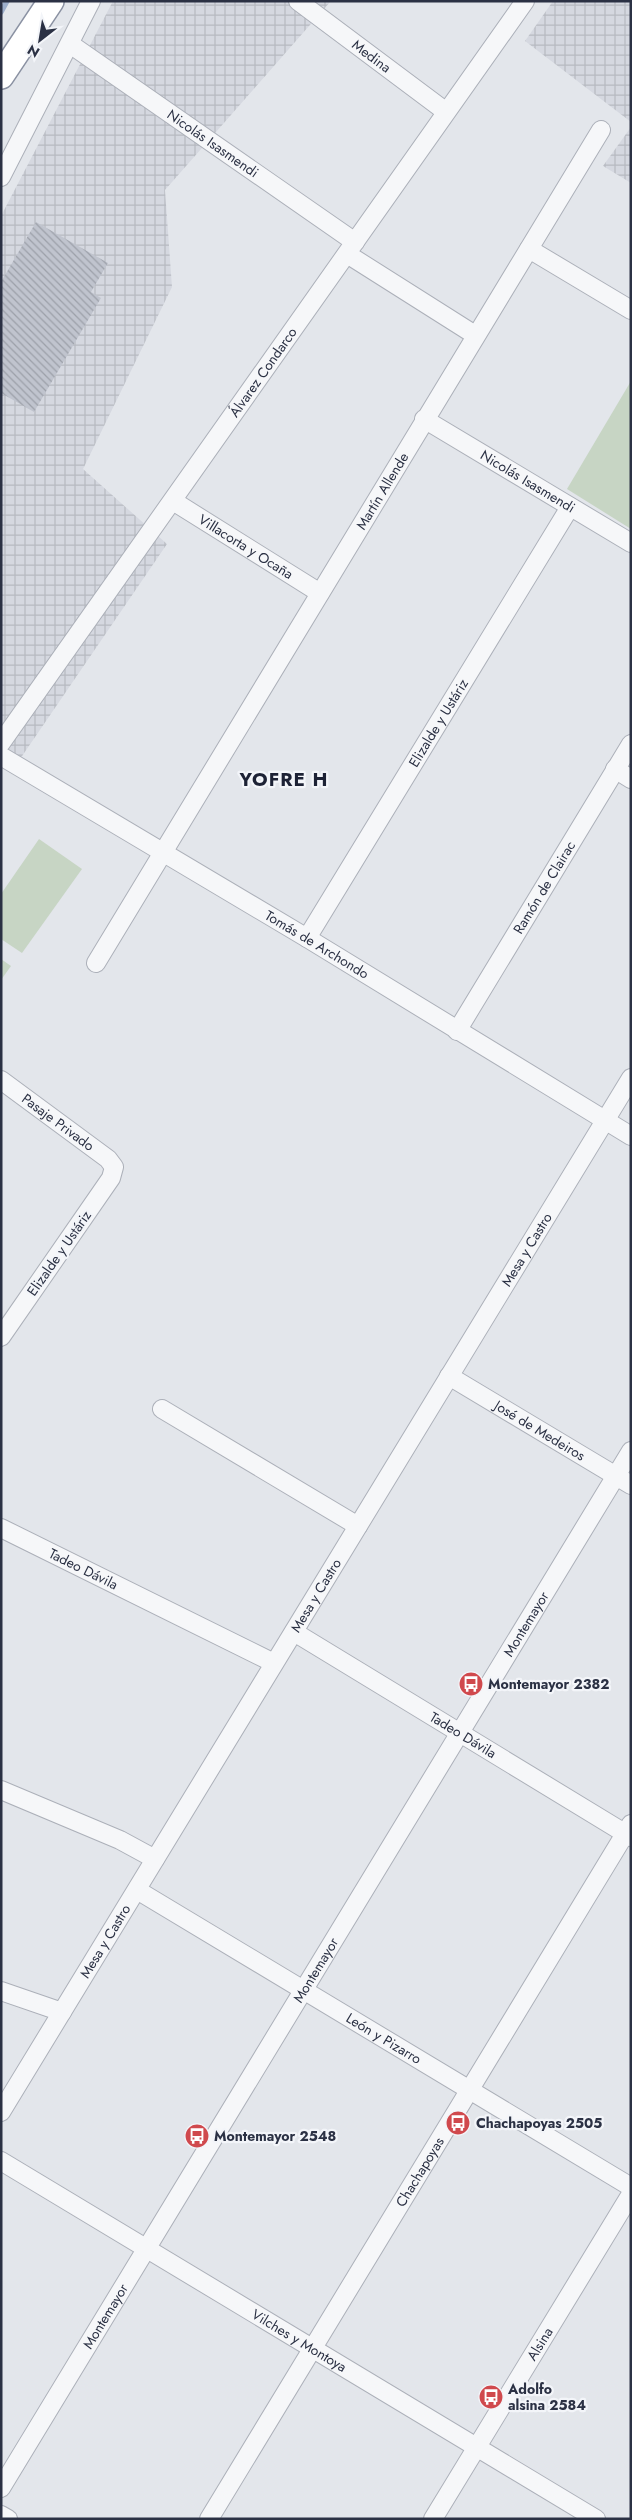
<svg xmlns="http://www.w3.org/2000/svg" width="632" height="2520" font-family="Jost,sans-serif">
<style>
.industrial{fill:url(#industrial-grid)}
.park{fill:#c7d5c4}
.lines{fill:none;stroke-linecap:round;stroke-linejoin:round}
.stream{stroke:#9eafcb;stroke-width:5.5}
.building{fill:url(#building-back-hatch)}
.minor-casing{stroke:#acb0b9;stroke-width:20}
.highway-casing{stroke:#8a91a2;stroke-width:28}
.minor{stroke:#f6f7f9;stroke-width:18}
.highway{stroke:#fff;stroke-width:25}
.labels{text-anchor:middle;stroke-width:4.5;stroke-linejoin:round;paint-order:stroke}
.street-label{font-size:14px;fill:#2b3144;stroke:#f3f5f9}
.poi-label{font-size:14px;font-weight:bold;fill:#2b3144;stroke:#f3f5f9;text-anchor:start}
.district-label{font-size:19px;font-weight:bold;letter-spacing:1px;fill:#1d2235;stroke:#f3f5f9}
</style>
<defs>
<pattern id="industrial-grid" width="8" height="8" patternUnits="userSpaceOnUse" patternTransform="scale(1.25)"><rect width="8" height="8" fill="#d5d8e0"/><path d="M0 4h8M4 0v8" fill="none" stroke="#b7bac1"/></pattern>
<pattern id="building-back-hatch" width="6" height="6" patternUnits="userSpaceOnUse" patternTransform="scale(1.25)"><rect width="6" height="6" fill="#c0c4ce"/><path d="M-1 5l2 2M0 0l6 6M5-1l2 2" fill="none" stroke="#9ca0a9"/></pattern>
</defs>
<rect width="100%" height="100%" fill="#e3e6eb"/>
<!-- industrial -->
<g class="industrial">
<path d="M113,1H331L165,190L172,287L83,469L167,544L18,762L1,755V216Z"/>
<path d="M553,1H631V122L525,41Z"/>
<path d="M631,127V183L603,166Z"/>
</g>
<!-- park -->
<g class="park">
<path d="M631,381V529L567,489Z"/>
<path d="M39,839L82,869L22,953L1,939V894Z"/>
<path d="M1,959L11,966L1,980Z"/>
</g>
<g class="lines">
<!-- stream -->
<path class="stream" d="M1,12L7,1"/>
</g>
<!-- building -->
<path class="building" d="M36,222L108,263L91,292L101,298L34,412L1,393V282Z"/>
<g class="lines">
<defs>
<g id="minor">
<path id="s1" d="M298,1L445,111"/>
<path id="s2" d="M70,44L355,242"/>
<path d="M1,177L91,1"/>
<path d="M529,249L631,310"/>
<path d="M347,254L475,335"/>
<path id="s3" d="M424,419L631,543"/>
<path id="s4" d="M173,501L320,593"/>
<path id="s5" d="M1,743L525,1"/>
<path id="s6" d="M1,756L307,938L631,1136"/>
<path d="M615,769L631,779"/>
<path id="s7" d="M307,938L570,507"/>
<path id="s8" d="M96,963L601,130"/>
<path id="s9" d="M457,1031L631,744"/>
<path id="s10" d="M1,1080L108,1159L114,1167L111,1178L1,1337"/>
<path id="s11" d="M449,1376L631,1485"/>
<path d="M162,1409L358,1526"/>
<path id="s12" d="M1,1528L274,1663"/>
<path id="s13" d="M294,1632L631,1837"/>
<path d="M1,1790L120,1840L155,1859"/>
<path id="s14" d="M137,1890L631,2187"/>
<path d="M1,1991L62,2012"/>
<path id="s15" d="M1,2112L631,1078"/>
<path id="s16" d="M1,2161L596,2519"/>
<path id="s17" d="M1,2488L631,1451"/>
<path d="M1,2515L8,2519"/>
<path id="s18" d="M209,2519L631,1824"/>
<path id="s19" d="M433,2519L631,2194"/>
</g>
<path id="highway" d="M1,76L51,1"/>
</defs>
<!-- minor casing -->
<use href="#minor" class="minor-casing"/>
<!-- highway casing -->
<use href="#highway" class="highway-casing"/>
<!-- minor -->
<use href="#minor" class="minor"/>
<!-- highway -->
<use href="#highway" class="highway"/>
</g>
<!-- icons -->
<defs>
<symbol id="bus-disc" viewBox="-11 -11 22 22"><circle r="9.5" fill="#d0494d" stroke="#f3f5f9"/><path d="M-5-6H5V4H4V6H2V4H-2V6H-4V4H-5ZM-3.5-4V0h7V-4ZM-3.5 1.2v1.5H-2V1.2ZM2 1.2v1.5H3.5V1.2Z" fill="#fff"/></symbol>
</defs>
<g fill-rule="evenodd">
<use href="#bus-disc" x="457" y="1670" width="28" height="28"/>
<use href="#bus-disc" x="444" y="2109" width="28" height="28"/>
<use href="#bus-disc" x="183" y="2122" width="28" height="28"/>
<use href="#bus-disc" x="477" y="2383" width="28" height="28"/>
</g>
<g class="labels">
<!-- street labels -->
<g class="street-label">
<text dy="5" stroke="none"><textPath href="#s1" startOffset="92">Medina</textPath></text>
<text dy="5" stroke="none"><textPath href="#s2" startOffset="174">Nicolás Isasmendi</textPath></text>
<text dy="5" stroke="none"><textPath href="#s5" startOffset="454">Álvarez Condarco</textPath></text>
<text dy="5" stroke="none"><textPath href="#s3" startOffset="121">Nicolás Isasmendi</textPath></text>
<text dy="5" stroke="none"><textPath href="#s8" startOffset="552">Martín Allende</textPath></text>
<text dy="5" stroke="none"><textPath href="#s4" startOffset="86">Villacorta y Ocaña</textPath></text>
<text dy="5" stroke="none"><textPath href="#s7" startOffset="252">Elizalde y Ustáriz</textPath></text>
<text dy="5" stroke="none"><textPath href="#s9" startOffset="168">Ramón de Clairac</textPath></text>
<text dy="5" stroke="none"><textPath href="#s6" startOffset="368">Tomás de Archondo</textPath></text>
<text dy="5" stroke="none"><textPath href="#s10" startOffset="71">Pasaje Privado</textPath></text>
<text dy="5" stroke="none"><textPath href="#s15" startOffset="1010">Mesa y Castro</textPath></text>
<text transform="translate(59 1253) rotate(-55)" y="5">Elizalde y Ustáriz</text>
<text dy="5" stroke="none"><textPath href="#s11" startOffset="106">José de Medeiros</textPath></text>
<text dy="5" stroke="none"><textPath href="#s12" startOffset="92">Tadeo Dávila</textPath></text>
<text dy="5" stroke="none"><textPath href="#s15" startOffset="605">Mesa y Castro</textPath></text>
<text dy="5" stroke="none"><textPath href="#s17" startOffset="1011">Montemayor</textPath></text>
<text dy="5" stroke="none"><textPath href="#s13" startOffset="198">Tadeo Dávila</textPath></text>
<text dy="5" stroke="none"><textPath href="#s15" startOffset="200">Mesa y Castro</textPath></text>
<text dy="5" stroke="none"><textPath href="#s17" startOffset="606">Montemayor</textPath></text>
<text dy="5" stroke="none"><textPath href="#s14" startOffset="288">León y Pizarro</textPath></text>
<text dy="5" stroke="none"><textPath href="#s18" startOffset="406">Chachapoyas</textPath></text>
<text dy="5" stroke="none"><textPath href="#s17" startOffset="201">Montemayor</textPath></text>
<text dy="5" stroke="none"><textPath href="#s16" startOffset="348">Vilches y Montoya</textPath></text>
<text dy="5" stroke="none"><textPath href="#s19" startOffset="205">Alsina</textPath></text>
</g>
<!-- poi labels -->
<g class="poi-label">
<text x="488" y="1689">Montemayor 2382</text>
<text x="476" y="2128">Chachapoyas 2505</text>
<text x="214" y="2141">Montemayor 2548</text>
<text x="508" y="2394">Adolfo<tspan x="508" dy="16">alsina 2584</tspan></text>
</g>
<!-- district labels -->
<g class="district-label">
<text x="284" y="786">YOFRE H</text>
</g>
</g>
<!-- border -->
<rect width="632" height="2520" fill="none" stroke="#2b3144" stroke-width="5"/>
<!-- north arrow -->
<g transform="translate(40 40) rotate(211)" stroke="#f3f5f9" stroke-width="4" paint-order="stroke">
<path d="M0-4L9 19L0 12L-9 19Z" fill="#2b3144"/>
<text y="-8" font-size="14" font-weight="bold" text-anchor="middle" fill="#2b3144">N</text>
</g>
</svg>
